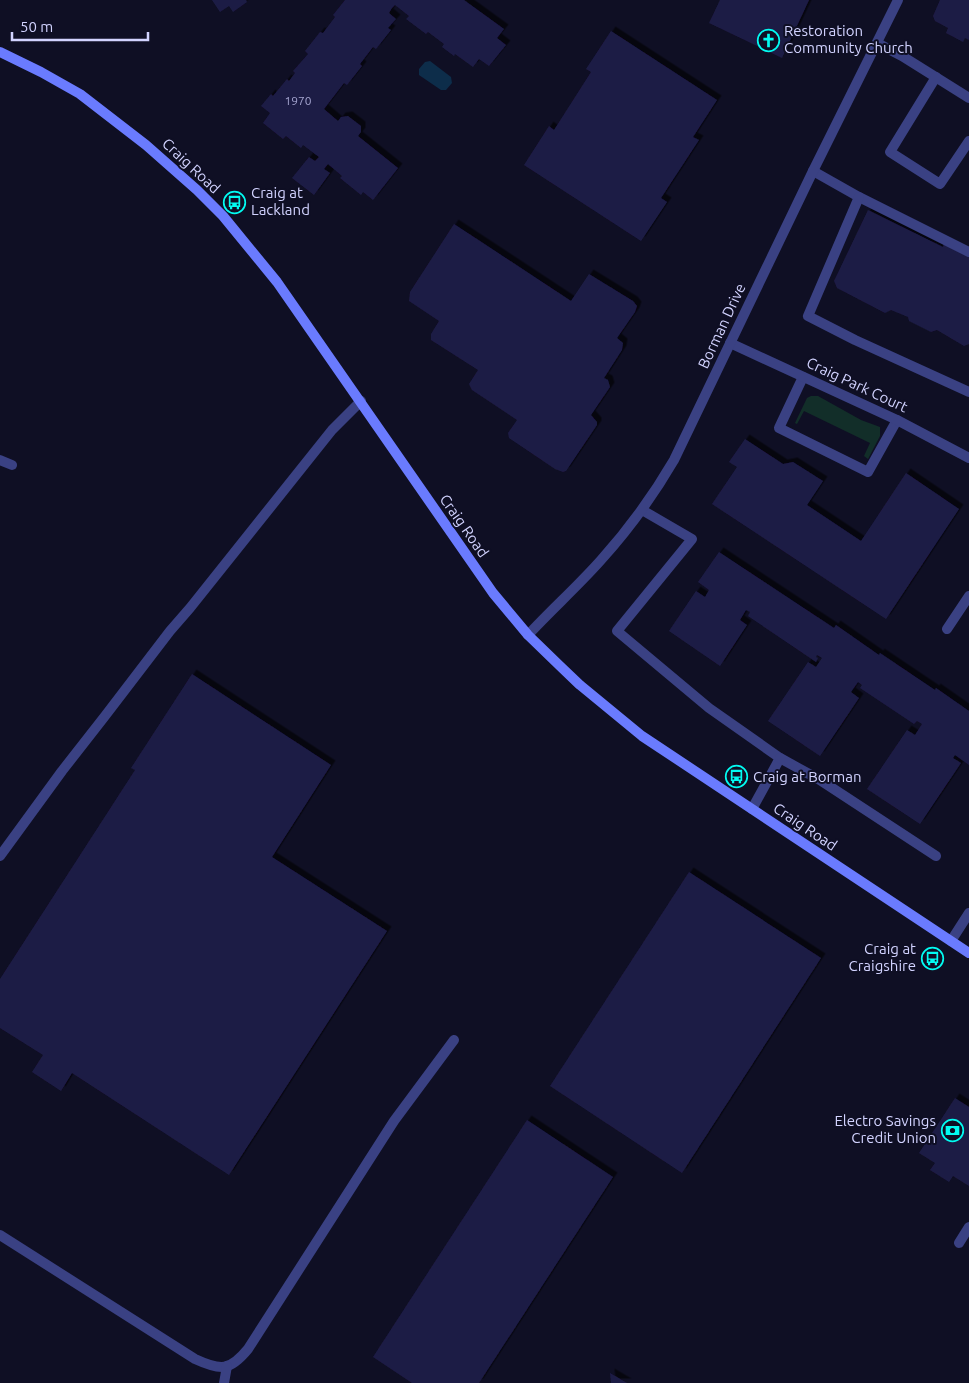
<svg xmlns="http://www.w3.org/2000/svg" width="969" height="1383" font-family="Ubuntu,sans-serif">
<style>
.green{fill:#122e29}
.water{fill:#0d2d4a}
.building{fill:#1e1b45;filter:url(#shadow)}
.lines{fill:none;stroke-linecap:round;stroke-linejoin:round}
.service{stroke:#3a4183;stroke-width:10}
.minor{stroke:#3a4183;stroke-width:10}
.secondary{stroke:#6a7bfe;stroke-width:10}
.labels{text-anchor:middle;stroke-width:4;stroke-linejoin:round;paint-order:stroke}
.number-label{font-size:12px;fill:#a5a5d0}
.poi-label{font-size:15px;fill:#d2d3ff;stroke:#0f0f24;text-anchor:start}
.street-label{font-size:15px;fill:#d2d3ff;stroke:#0f0f24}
</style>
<defs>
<filter id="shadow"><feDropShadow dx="4.5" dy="-4.5" stdDeviation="0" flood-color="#0009"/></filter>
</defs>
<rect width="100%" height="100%" fill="#0f0f24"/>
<!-- green -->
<path class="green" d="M811,396H818L861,420L880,427V436L868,459L864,456L870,443L804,411L797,424L795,423L807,398Z"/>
<!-- water -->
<path class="water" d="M430,61L451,77L452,83L446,90H441L419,75V69L425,62Z"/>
<!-- building -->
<g class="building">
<path d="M212,0H246L247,2L233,12L229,6L220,12Z"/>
<path d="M345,0H464L504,29L497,38L506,45L489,66L479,59L473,67L455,54L454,56L442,47L444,44L428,32L426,34L406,19L409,16L395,5L392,8L389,13L396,19L388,28L391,30L376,49L373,47L360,64L362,66L347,85L344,83L324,109L338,121L341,117L348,116L361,126V132L358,136L398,168L373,200L363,192L361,195L340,178L342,176L328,164L324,169L330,173L314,195L292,178L309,157L315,161L319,157L303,145L301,148L286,136L283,139L263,123L270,113L261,106L271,94L273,96L287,79L289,81L295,73L293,71L308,54L305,51L320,32L323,33L335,17L333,15Z"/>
<path d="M720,0H809L782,58L709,23Z"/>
<path d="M940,0H969V40L965,38L963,42L946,33L948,28L935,21L933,16Z"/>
<path d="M611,31L717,100L693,137L699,140L661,198L667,202L641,241L524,165L549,126L554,130L591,72L586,69Z"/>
<path d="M868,210L943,247L944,243L969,255V344L964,346L937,330L931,332L909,321L908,317L891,310L885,313L837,288L834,281Z"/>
<path d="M454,224L571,301L589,274L633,301L637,306L635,312L617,338L623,343L622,350L604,378L608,380L610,387L591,415L597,422V425L566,471L563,472L555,469L509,438L508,433L517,420L472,390L469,384L478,370L431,340V334L439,321L409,301L410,292Z"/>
<path d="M745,439L783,464L793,462L823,481L807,505L861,541L906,473L959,509L886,619L712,504L737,467L729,462Z"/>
<path d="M719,552L834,628L836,625L879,655L880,653L935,690L936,688L969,711V765L955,755L953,758L961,763L920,824L867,789L907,730L915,735L922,724L917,721L914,724L860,688L862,685L858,682L851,692L859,698L820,756L768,721L808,662L816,667L822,658L817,655L816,657L818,658L816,662L748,616L750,612L746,610L740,620L747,625L720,666L669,631L696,591L705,597L709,590L698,582Z"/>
<path d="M192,674L331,765L272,857L387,931L229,1175L72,1073L61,1091L32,1072L43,1055L0,1028V979L135,770L131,768Z"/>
<path d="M689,872L821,958L682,1173L550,1086Z"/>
<path d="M955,1098L969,1107V1186L953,1176L949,1182L930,1170L935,1163L919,1153Z"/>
<path d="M527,1120L613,1177L479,1383H412L373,1357Z"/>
<path d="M610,1373L627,1383H611Z"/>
</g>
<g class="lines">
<!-- service -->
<g class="service">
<path d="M877,43L902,56L969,98"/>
<path d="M936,77L890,152L940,184L969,141"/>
<path d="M813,171L859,197L969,252"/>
<path d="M859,197L808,316L855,340L969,392"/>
<path d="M803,377L779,428L868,472L897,420"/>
<path d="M0,460L12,465"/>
<path d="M642,510L692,539L617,631L709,708L780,758L752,809"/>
<path d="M947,629L969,596"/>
<path d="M780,758L820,780L936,856"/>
<path d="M0,856L62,771L105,716L170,631L190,608L332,430L361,401"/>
<path d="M951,941L969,913"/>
<path d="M0,1235L195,1359C221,1371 230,1371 248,1349L394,1121L454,1040"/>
<path d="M959,1243L969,1227"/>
<path d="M224,1383L227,1366"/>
</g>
<!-- minor -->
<g class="minor">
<path d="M730,343L897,420L969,458"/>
<path d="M528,635C552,609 578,586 601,560C629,529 653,496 674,460L813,171L898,0"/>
</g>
<!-- secondary -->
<path class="secondary" d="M0,52L41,72L80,94L146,145L197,190L223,216L277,282L493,593L528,635L560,666L580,685L642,736L969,953"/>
</g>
<!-- icons -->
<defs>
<symbol id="church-ring" viewBox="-11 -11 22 22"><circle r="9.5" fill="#0f0f24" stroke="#02fbf1" stroke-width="1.5"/><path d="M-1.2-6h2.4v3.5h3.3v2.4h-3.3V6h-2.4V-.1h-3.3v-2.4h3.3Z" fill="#02fbf1"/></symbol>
<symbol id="bus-ring" viewBox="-11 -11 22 22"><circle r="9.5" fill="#0f0f24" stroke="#02fbf1" stroke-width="1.5"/><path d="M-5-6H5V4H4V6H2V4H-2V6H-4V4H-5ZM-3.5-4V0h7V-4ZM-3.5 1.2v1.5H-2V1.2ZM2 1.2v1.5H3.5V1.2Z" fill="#02fbf1"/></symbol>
<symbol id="bank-ring" viewBox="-11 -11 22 22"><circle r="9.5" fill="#0f0f24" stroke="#02fbf1" stroke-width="1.5"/><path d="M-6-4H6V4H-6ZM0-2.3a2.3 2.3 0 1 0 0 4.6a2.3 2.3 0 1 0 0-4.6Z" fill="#02fbf1"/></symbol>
</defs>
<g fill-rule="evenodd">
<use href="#church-ring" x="756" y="28" width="25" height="25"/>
<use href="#bus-ring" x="222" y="190" width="25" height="25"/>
<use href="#bus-ring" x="724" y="764" width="25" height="25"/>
<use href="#bus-ring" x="920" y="946" width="25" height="25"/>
<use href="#bank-ring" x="940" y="1118" width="25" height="25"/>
</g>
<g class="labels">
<!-- number labels -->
<g class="number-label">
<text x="298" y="105">1970</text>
</g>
<!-- poi labels -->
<g class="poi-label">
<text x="784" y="36">Restoration<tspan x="784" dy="17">Community Church</tspan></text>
<text x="251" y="198">Craig at<tspan x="251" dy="17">Lackland</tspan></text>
<text x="753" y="782">Craig at Borman</text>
<text x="916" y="954" text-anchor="end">Craig at<tspan x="916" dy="17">Craigshire</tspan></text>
<text x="936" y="1126" text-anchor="end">Electro Savings<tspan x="936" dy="17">Credit Union</tspan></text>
</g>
<!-- street labels -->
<g class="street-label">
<text transform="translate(191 166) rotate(43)" y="5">Craig Road</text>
<text transform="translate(722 326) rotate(-65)" y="5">Borman Drive</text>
<text transform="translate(857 385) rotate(25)" y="5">Craig Park Court</text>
<text transform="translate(464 526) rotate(55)" y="5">Craig Road</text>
<text transform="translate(805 827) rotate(34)" y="5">Craig Road</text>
</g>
</g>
<!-- scale -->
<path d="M12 32v8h136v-8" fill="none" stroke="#d2d3ff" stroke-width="2.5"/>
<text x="20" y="32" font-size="15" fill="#d2d3ff" stroke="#0f0f24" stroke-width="4" paint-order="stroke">50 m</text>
</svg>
